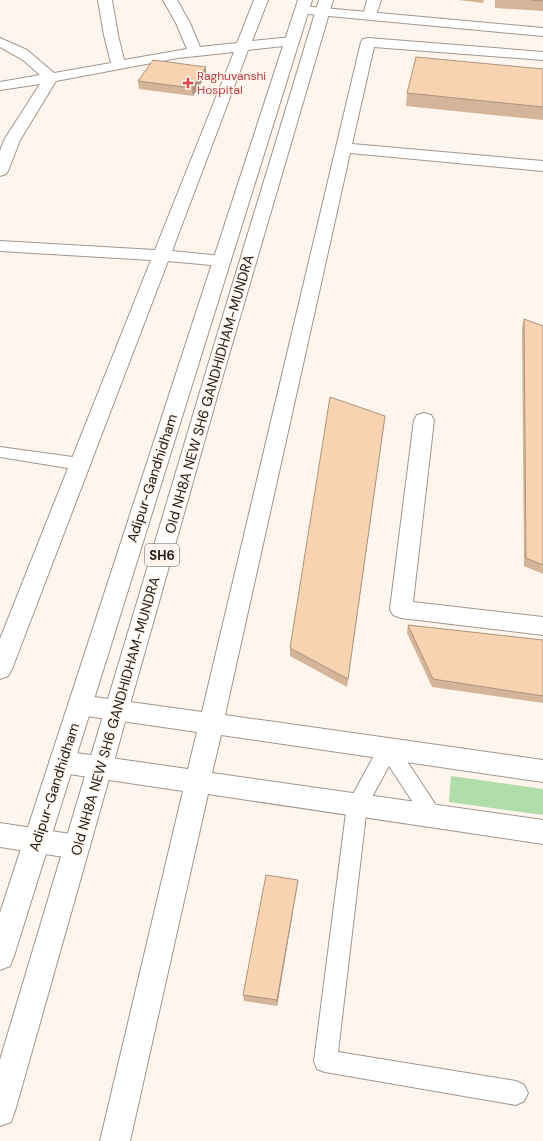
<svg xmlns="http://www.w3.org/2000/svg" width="543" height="1141" font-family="'DM Sans',sans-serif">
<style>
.green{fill:#b0dda9}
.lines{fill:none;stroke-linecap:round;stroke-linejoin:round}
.lane-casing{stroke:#a2968d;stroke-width:2}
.street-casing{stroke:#a2968d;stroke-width:2}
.secondary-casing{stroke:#a2968d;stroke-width:2}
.primary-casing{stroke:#a2968d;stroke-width:2}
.lane{fill:#fff;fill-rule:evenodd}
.street{fill:#fff;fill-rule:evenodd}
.secondary{fill:#fff;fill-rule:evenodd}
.primary{fill:#fff;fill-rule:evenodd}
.wall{fill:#d4b599}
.shaded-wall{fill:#ad947d}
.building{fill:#f7d3b2;stroke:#ad947d}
.health-dot{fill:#e0444e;stroke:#fff5ec;stroke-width:1.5}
.labels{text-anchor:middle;stroke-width:3;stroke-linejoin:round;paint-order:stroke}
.far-health-label{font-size:12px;fill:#be3a42;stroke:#fff5ec;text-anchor:start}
.shield{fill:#fff5ec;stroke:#615b56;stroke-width:1}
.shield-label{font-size:13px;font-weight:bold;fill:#1d1915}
.street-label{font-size:14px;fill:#1d1915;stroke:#fff5ec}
</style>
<rect width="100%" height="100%" fill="#fff5ec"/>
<!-- green -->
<path class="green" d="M451,776L543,789V815L449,802Z"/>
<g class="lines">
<defs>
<g id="lane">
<path d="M0,447L80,458L86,460L88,464L86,468L80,470L0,457Z"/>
<path d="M388,741L395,743L443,816L440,822L433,825L426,822L389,766L367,806L338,1052L516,1081L524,1085L528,1093L524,1101L516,1105L325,1072L317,1069L314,1061L347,805L381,743Z"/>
</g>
<g id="street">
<path d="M98,0H112L118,35L124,60L187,49L176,23L163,0H177L190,23L200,47L237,43L254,0H268L252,41L292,37L297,38L299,41L297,44L292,45L248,50L172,251L222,256L228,257L231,261L228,265L222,266L168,261L12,669L8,676L0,679V639L151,260L0,251V241L155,250L234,52L178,58L56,81L20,140L8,171L6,174L0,176V151L4,140L40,84L0,90V82L40,75L23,60L0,47V38L27,50L54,73L111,63L104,35Z"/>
<path d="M367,0H381L375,19H365L363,16Z"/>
<path d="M368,38L543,52V60L374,47L352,144L543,161V171L350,153L225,715L543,760V782L221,735L212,773L543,820V844L208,794L130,1141H100L183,791L62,773L53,770L49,762L53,754L62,751L188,769L197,732L80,715L71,712L68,705L71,698L80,695L202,712L361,42L363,39Z"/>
<path d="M424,413L431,415L434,420L413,602L543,617V635L401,618L393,615L390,609L414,420L417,415Z"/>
<path d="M0,823L77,835L86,838L90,847L86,856L77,859L0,847Z"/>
</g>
<path id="secondary" d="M302,6L543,28V36L297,13L295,10L297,7Z"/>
<g id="primary">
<path d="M298,0H312L14,956L10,966L0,970V913Z"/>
<path d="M319,0H333L226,365L15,1111L11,1122L0,1126V1060L208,365Z"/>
</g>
</defs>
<!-- lane casing -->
<use href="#lane" class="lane-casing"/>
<!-- street casing -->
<use href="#street" class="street-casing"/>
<!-- secondary casing -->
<use href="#secondary" class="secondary-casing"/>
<!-- primary casing -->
<use href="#primary" class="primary-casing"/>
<!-- lane -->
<use href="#lane" class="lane"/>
<!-- street -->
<use href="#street" class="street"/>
<!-- secondary -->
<use href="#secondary" class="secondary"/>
<!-- primary -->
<use href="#primary" class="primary"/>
</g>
<!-- wall -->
<g class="wall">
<path d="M458,0H484L483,3Z"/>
<path d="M495,0H543V11L495,8Z"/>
<path d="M206,67V75L193,96L139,89L138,81Z"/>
<path d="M543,69V120L406,106L407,93Z"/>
<path d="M524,319L543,326V574L524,566L522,327Z"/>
<path d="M385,416L384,424L347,687L290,656V648Z"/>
<path d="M408,625L543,640V703L432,687L407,633Z"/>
<path d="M298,880L297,887L277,1006L244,1001L243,995Z"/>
</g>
<!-- shaded-wall -->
<g class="shaded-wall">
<path d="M206,67V75L193,96L192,88Z"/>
<path d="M385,416L384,424L347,687L348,679Z"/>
<path d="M298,880L297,887L277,1006V1000Z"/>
</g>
<!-- building -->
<g class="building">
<path d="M531,0H543V1Z"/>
<path d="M416,57L543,69V107L407,93Z"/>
<path d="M153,60L206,67L192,88L138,81Z"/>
<path d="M524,319L543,326V565L526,558Z"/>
<path d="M330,397L385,416L348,679L290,648Z"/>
<path d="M408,625L543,640V696L433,679Z"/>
<path d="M266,875L298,880L277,1000L243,995Z"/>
</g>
<!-- markers -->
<path class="health-dot" d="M186 77h4v4h4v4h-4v4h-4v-4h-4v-4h4z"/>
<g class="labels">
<!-- far-health labels -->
<g class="far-health-label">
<text x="197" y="80">Raghuvanshi<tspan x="197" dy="14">Hospital</tspan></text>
</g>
<!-- shield labels -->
<rect class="shield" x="145" y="544" width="34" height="22" rx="3"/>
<g class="shield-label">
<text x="162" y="560">SH6</text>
</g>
<!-- street labels -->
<g class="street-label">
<text transform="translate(209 394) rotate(-74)" y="5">Old NH8A NEW SH6 GANDHIDHAM-MUNDRA</text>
<text transform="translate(152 478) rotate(-72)" y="5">Adipur-Gandhidham</text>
<text transform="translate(115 716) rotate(-74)" y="5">Old NH8A NEW SH6 GANDHIDHAM-MUNDRA</text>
<text transform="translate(54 787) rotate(-72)" y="5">Adipur-Gandhidham</text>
</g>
</g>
</svg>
